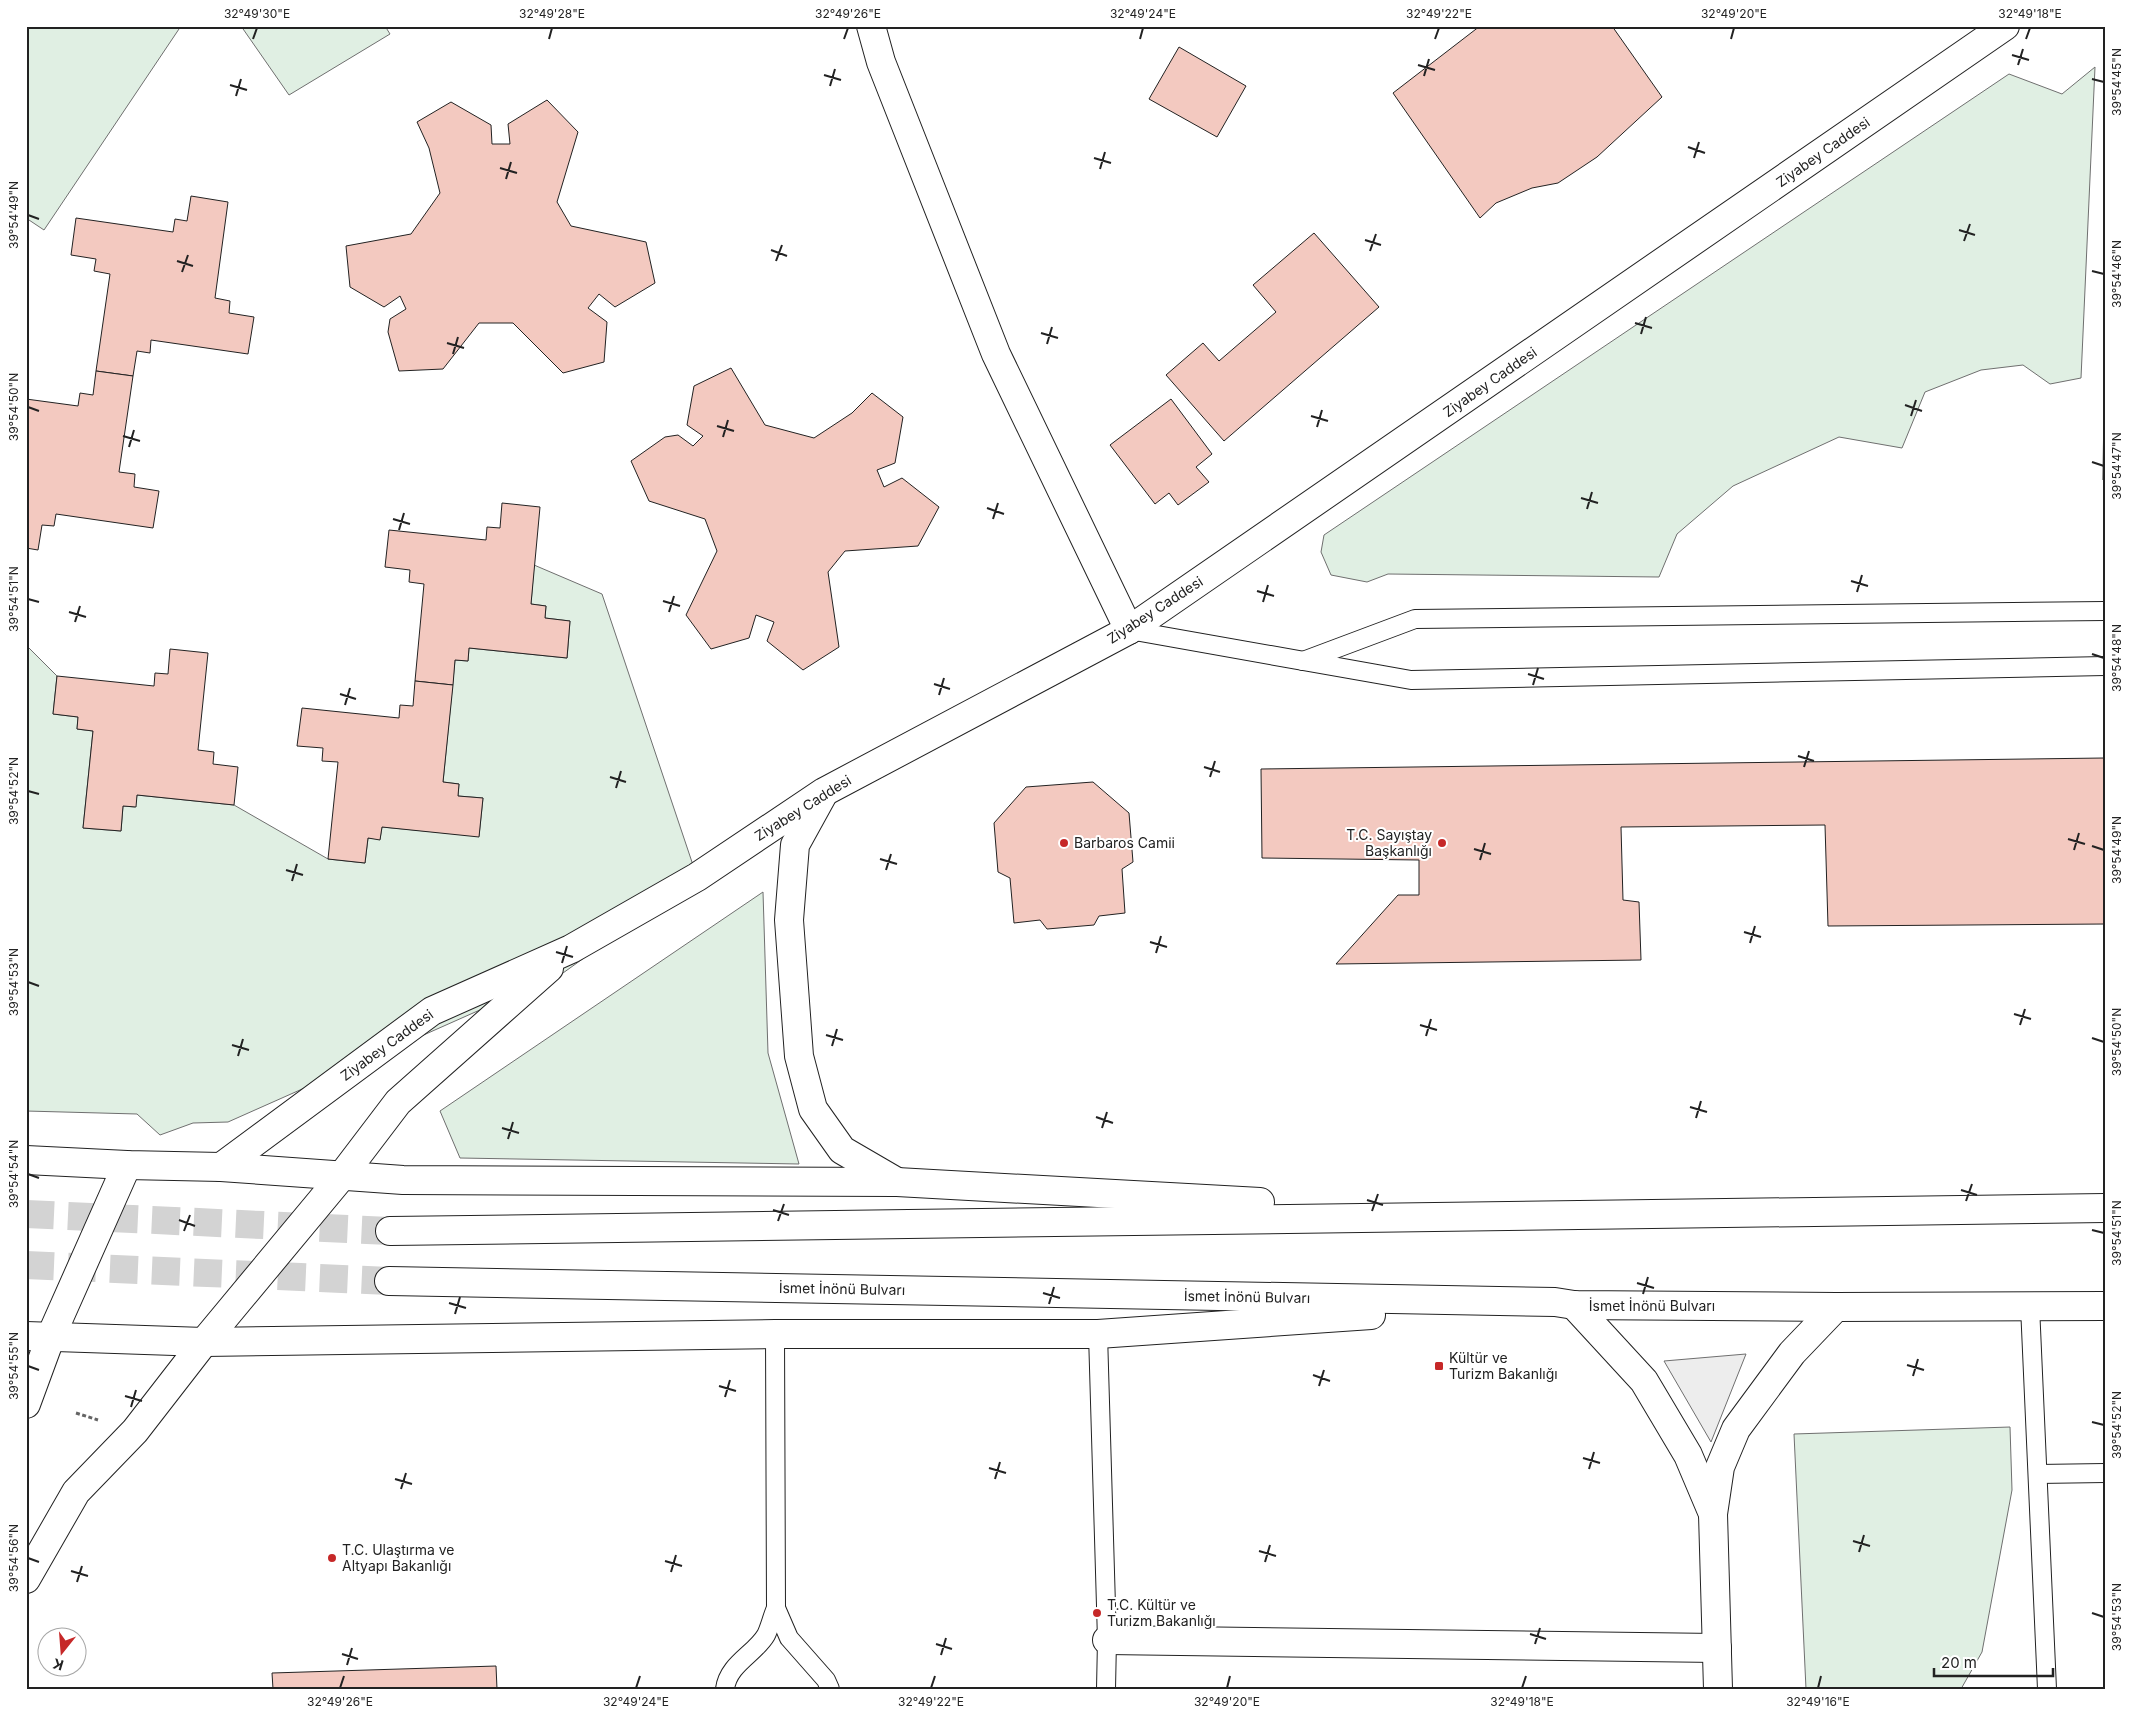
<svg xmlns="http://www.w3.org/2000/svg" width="2131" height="1715" font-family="Inter,sans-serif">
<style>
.green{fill:#e0efe3;stroke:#6f6f6f}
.parking{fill:#ededed;stroke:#6f6f6f}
.building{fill:#f3c9c0;stroke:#222}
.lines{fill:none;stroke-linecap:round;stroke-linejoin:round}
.primary-tunnel{stroke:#d3d3d3;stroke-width:28;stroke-dasharray:28 14;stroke-linecap:butt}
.lane-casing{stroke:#222;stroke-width:20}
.street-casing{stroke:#222;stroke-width:30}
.secondary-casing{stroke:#222;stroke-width:30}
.primary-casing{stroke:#222;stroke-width:30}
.path{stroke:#646464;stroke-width:3;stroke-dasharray:4 2.5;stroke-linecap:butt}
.lane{stroke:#fff;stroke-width:18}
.street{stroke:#fff;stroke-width:28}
.secondary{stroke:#fff;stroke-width:28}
.primary{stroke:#fff;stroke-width:28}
.ticks{fill:none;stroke:#222;stroke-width:2}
.poi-dot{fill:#c62828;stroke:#fff;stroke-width:2}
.labels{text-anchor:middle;stroke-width:4;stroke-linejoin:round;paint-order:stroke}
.street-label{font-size:14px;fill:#222;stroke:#fff}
.poi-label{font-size:14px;fill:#222;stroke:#fff;text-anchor:start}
.neatline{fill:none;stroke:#222;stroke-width:2}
.ticks-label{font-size:12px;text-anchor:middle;fill:#222}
</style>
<rect width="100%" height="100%" fill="#fff"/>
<!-- green -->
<g class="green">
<path d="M26,26H181L44,230L26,218Z"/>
<path d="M241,26H385L390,34L289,95Z"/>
<path d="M2095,67L2081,378L2050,384L2023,365L1981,370L1925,392L1902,448L1839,437L1733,486L1677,534L1659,577L1388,574L1367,582L1331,575L1321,552L1324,535L2009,74L2062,94Z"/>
<path d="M534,565L602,594L697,877L563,973L228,1122L193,1123L160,1135L137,1114L26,1111V645L57,676L53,714L78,717L77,729L93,731L83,828L121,831L123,806L135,807L137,795L234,805L328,859L365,863L368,838L380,839L382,827L479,836L483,798L458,796L459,784L443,782L455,660L468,661L469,648L567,658L570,621L545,618L546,606L531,604Z"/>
<path d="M763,892L768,1053L799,1164L460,1158L440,1111Z"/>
<path d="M2010,1427L2012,1490L1982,1652L1961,1689H1806L1794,1434Z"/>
</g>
<!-- parking -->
<path class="parking" d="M1746,1354L1711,1442L1664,1361Z"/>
<!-- building -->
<g class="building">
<path d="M1480,26H1612L1662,97L1597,157L1558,183L1532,188L1496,203L1480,218L1393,93Z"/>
<path d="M1179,47L1246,86L1217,137L1149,99Z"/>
<path d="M547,100L578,132L557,202L571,226L646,242L655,283L615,307L599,294L588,308L607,322L604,362L563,373L513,323H479L443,369L399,371L388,332L390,319L406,309L400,296L384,307L350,287L346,246L411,234L440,193L429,148L417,122L451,102L491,125L492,144H510L508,124Z"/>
<path d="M191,196L228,202L215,298L230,301L229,313L254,317L248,354L151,340L150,353L137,351L133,376L96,371L110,274L94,271L96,259L71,255L76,218L173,232L175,219L187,221Z"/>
<path d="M1314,233L1379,307L1224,441L1166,375L1203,343L1219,361L1276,312L1253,285Z"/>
<path d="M2105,319V480H2103Z"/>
<path d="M731,368L765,425L814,438L852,413L872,393L903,417L895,463L877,470L884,487L902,478L939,507L918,546L845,551L828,572L839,647L803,670L767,641L774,622L756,615L749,638L711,649L686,615L717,551L705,519L649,501L631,461L665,437L678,435L693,446L703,436L687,425L694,386Z"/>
<path d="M96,371L133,376L119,472L135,474L134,487L159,491L153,528L56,514L54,526L42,525L38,550L26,548V399L78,406L80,393L93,395Z"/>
<path d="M1171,399L1212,454L1196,467L1209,482L1178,505L1169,493L1155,504L1110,445Z"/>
<path d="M502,503L540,507L531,604L546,606L545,618L570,621L567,658L469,648L468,661L455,660L453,685L415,681L424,584L409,582L410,570L385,567L389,530L486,540L487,527L500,528Z"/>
<path d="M170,649L208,653L198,750L214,752L213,764L238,767L234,805L137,795L136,807L123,806L121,831L83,828L93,731L77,729L78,717L53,714L57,676L154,686L155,673L168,674Z"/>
<path d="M415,681L453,685L443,782L459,784L458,796L483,798L479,837L382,827L380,840L368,838L365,863L328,859L338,762L322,761L323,748L297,746L302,708L399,718L400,705L413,706Z"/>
<path d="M2104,719H2105V924L1828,926L1825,825L1621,827L1623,900L1639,902L1641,960L1336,964L1398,895H1419V860L1262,858L1261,769L2104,758Z"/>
<path d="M1093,782L1129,813L1133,862L1122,869L1125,913L1099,916L1094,925L1047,929L1040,920L1014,923L1010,878L998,872L994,823L1026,787Z"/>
<path d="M496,1666L497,1689H273L272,1673Z"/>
</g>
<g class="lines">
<!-- primary-tunnel -->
<g class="primary-tunnel">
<path d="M26,1214L390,1231"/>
<path d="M26,1265L389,1281"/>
</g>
<defs>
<g id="lane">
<path d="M1129,630L1411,680L2105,666"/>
<path d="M1303,661L1415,619L2105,611"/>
<path d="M2030,1306L2047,1689"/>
<path d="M1098,1334L1107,1640L1106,1689"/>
<path d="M2038,1474L2105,1473"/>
<path d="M776,1608L789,1638L826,1680L830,1689"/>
<path d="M725,1689C728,1664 755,1654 766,1635C770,1627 772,1617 776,1608L775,1334"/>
</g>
<g id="street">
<path d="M871,26L881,62L996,354L1129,630"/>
<path d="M1574,1305L1644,1381L1688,1455L1713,1514"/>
<path d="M1107,1640L1717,1648"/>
<path d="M1718,1689L1713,1514L1720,1467L1736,1429L1792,1353L1836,1307"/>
</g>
<g id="secondary">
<path d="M822,796L795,845L789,920L799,1056L813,1109L842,1150L897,1182"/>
<path d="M221,1167L432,1011L571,949L697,877L824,792L1129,630L2005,26"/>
<path d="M341,1177L398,1102L549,968"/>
<path d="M26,1404L51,1336"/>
<path d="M26,1579L76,1492L135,1431L204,1342"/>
</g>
<g id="primary">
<path d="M26,1160L127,1165L221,1167L403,1180L897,1182L1260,1202"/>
<path d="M390,1231L2105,1208"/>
<path d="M389,1281L1555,1302L1574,1305L1836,1307L2105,1306"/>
<path d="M26,1336L204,1342L775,1334H1098L1371,1315"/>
<path d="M51,1336L127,1165"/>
<path d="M204,1342L341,1177"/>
</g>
</defs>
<!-- lane casing -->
<use href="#lane" class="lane-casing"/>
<!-- street casing -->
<use href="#street" class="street-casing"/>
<!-- secondary casing -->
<use href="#secondary" class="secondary-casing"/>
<!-- primary casing -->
<use href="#primary" class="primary-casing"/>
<!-- path -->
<path class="path" d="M76,1413L98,1420"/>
<!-- lane -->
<use href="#lane" class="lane"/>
<!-- street -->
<use href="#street" class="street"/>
<!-- secondary -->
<use href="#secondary" class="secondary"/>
<!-- primary -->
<use href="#primary" class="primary"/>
</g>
<!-- ticks -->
<path class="ticks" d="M253,39L257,28M549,39L552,28M844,39L848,28M1140,39L1143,28M1435,39L1439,28M1731,39L1734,28M2026,39L2030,28M2012,55L2029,60M1418,65L1435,70M2018,65L2023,49M824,75L841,80M1424,76L1429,59M2092,79L2104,82M230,85L247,90M830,86L835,69M236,96L241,79M1688,147L1705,153M1094,158L1111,163M1694,158L1699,142M500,168L517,173M1100,169L1105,152M506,179L511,162M28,215L39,219M1959,230L1975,235M1365,240L1381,245M1964,241L1970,224M771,250L787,256M1370,251L1376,234M177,261L193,266M776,261L782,245M2092,271L2104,274M182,272L188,255M1635,323L1652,328M1041,333L1058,338M1641,334L1646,317M447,343L464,348M1047,344L1052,327M453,354L458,337M1905,405L1922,411M28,407L39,411M1311,416L1328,421M1911,416L1916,400M717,426L734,431M1317,427L1322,410M123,436L140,441M723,437L728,420M129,447L134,430M2092,462L2104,466M1581,498L1598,503M987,508L1004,514M1587,509L1592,492M393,519L410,524M993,519L998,503M399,530L404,513M1851,581L1868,586M1257,591L1274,596M1857,592L1862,575M28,599L39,602M663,601L680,606M1263,602L1268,585M69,612L86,617M669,612L674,596M75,622L80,606M2092,654L2104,658M1528,674L1544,679M934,684L950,689M1533,685L1538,668M340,694L356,699M939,695L944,678M345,705L350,688M1798,756L1814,761M1204,767L1220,772M1804,767L1809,751M610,777L626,782M1210,777L1215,761M616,788L621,771M28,791L39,794M2068,839L2085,844M2092,846L2104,850M1474,849L1491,854M2074,850L2079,833M880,859L897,864M1480,860L1485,843M286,870L303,875M886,870L891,854M292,881L297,864M1744,932L1761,937M1150,942L1167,947M1750,943L1755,926M556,952L573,957M1156,953L1161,936M562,963L567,946M28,982L39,986M2014,1014L2031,1019M1420,1025L1437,1030M2020,1025L2025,1009M826,1035L843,1040M1426,1036L1431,1019M2092,1038L2104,1042M232,1045L249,1050M832,1046L837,1029M238,1056L243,1039M1690,1107L1707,1112M1096,1117L1113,1123M1696,1118L1701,1101M502,1128L519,1133M1102,1128L1107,1112M508,1139L513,1122M28,1174L39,1178M1961,1190L1977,1195M1367,1200L1383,1205M1966,1201L1972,1184M773,1210L789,1215M1372,1211L1378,1194M179,1220L195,1226M778,1221L784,1204M2092,1230L2104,1233M184,1231L190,1215M1637,1283L1654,1288M1043,1293L1060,1298M1643,1294L1648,1277M449,1303L466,1308M1049,1304L1054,1287M455,1314L460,1297M1907,1365L1924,1370M28,1366L39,1370M1313,1375L1330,1381M1913,1376L1918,1359M719,1386L736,1391M1319,1386L1324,1370M125,1396L142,1401M725,1397L730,1380M131,1407L136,1390M2092,1422L2104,1425M1583,1458L1600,1463M989,1468L1006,1473M1589,1469L1594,1452M395,1479L412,1484M995,1479L1000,1462M401,1489L406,1473M1853,1541L1870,1546M1259,1551L1276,1556M1859,1552L1864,1535M28,1558L39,1562M665,1561L682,1566M1265,1562L1270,1545M71,1571L88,1576M671,1572L676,1555M77,1582L82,1566M2092,1613L2104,1617M1530,1634L1546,1639M936,1644L952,1649M1535,1644L1540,1628M342,1654L358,1659M941,1655L946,1638M347,1665L352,1648M340,1688L344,1676M636,1688L640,1676M931,1688L935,1676M1227,1688L1230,1676M1522,1688L1526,1676M1818,1688L1821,1676"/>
<!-- markers -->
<g class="poi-dot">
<circle cx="1064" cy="843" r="5"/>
<circle cx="1442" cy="843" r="5"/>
<rect x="1434" y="1361" width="10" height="10" rx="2.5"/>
<circle cx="332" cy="1558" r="5"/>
<circle cx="1097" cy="1613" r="5"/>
</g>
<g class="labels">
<!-- street labels -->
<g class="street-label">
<text transform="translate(1823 152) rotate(-35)" y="5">Ziyabey Caddesi</text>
<text transform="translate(1490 382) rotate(-35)" y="5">Ziyabey Caddesi</text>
<text transform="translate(1155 610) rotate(-33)" y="5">Ziyabey Caddesi</text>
<text transform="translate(803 808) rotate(-32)" y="5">Ziyabey Caddesi</text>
<text transform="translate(387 1045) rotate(-36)" y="5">Ziyabey Caddesi</text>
<text transform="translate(842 1289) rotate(1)" y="5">İsmet İnönü Bulvarı</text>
<text transform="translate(1247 1297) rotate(1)" y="5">İsmet İnönü Bulvarı</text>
<text x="1652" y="1311">İsmet İnönü Bulvarı</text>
</g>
<!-- poi labels -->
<g class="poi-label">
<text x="1432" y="840" text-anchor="end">T.C. Sayıştay<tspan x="1432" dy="16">Başkanlığı</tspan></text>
<text x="1074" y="848">Barbaros Camii</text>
<text x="1449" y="1363">Kültür ve<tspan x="1449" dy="16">Turizm Bakanlığı</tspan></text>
<text x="342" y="1555">T.C. Ulaştırma ve<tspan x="342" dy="16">Altyapı Bakanlığı</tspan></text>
<text x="1107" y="1610">T.C. Kültür ve<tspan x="1107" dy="16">Turizm Bakanlığı</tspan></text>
</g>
</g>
<!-- border -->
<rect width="2131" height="1715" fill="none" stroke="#ffffff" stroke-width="55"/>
<!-- north arrow -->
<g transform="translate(62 1652) rotate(197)"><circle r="24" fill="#ffffff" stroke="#a7a7a7"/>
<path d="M0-4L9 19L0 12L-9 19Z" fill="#c62828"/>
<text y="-8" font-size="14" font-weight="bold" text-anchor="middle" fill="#222222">K</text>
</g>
<!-- scale -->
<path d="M1934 1668v8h119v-8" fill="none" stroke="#222222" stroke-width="2.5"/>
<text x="1941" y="1668" font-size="15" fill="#222222" stroke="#ffffff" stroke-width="4" paint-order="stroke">20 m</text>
<rect x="28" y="28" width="2076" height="1660" class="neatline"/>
<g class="ticks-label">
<text x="257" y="18">32°49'30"E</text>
<text x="552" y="18">32°49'28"E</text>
<text x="848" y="18">32°49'26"E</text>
<text x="1143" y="18">32°49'24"E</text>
<text x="1439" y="18">32°49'22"E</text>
<text x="1734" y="18">32°49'20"E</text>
<text x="2030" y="18">32°49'18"E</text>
<text transform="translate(2117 82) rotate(-90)" y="4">39°54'45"N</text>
<text transform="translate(14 215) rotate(-90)" y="4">39°54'49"N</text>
<text transform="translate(2117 274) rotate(-90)" y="4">39°54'46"N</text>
<text transform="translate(14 407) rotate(-90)" y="4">39°54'50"N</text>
<text transform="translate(2117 466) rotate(-90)" y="4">39°54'47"N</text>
<text transform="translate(14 599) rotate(-90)" y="4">39°54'51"N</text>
<text transform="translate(2117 658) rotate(-90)" y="4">39°54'48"N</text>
<text transform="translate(14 791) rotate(-90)" y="4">39°54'52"N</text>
<text transform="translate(2117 850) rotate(-90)" y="4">39°54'49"N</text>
<text transform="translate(14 982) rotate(-90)" y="4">39°54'53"N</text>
<text transform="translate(2117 1042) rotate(-90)" y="4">39°54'50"N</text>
<text transform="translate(14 1174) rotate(-90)" y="4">39°54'54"N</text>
<text transform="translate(2117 1233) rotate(-90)" y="4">39°54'51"N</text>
<text transform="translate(14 1366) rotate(-90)" y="4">39°54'55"N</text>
<text transform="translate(2117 1425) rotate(-90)" y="4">39°54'52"N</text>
<text transform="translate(14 1558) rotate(-90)" y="4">39°54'56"N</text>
<text transform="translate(2117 1617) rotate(-90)" y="4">39°54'53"N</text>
<text x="340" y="1706">32°49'26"E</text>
<text x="636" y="1706">32°49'24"E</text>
<text x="931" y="1706">32°49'22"E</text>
<text x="1227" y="1706">32°49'20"E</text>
<text x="1522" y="1706">32°49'18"E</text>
<text x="1818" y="1706">32°49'16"E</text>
</g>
</svg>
